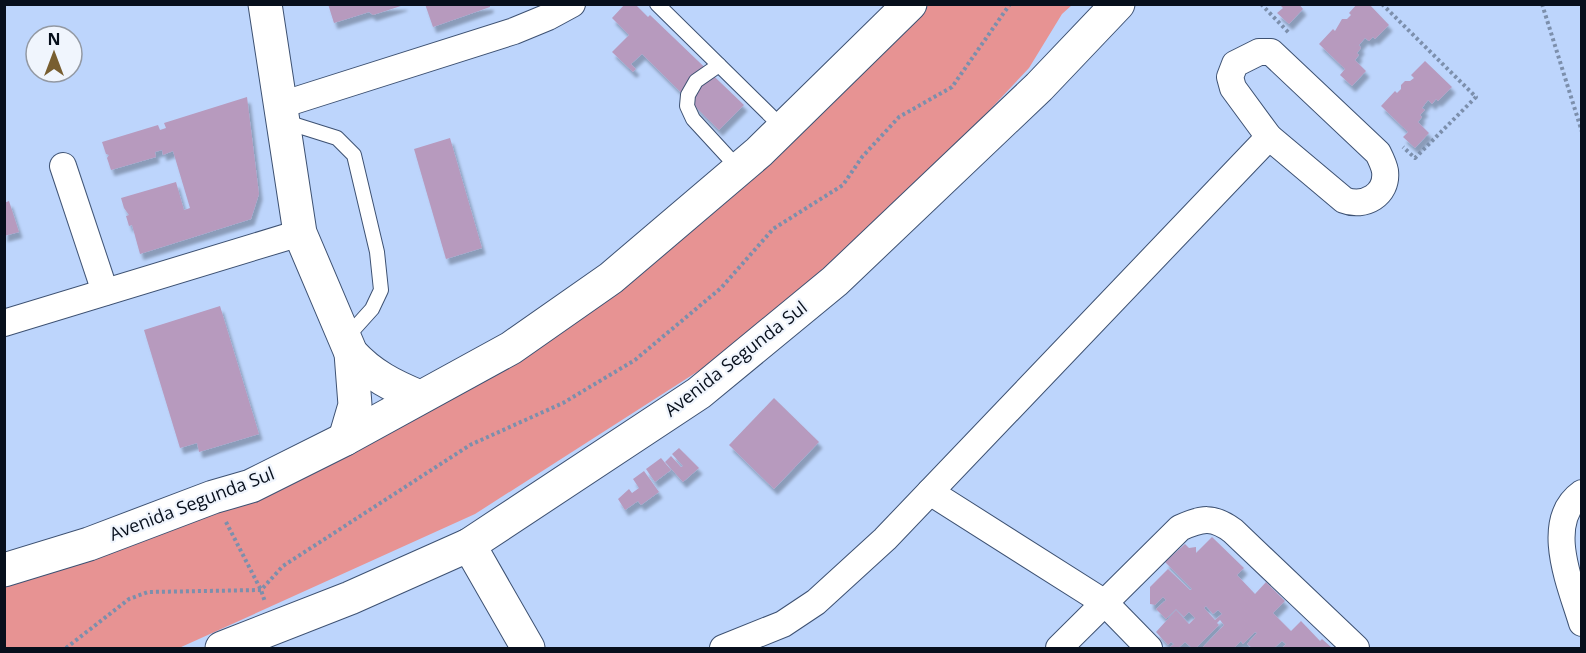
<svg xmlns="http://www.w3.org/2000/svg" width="1586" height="653" font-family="'Open Sans',sans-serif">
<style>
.green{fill:#e79393}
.building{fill:#b79abe;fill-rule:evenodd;filter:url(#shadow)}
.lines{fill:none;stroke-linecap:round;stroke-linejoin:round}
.lane-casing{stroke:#3d5172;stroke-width:16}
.street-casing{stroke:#3d5172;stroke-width:28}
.secondary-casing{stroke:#3d5172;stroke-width:35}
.path{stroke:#7c8fac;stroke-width:4;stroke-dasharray:3 3;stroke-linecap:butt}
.lane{stroke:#fff;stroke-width:14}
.street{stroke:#fff;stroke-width:26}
.secondary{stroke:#fff;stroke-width:33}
.labels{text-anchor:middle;stroke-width:4.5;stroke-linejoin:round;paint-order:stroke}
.street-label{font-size:18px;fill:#070f1c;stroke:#f0f5fd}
</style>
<defs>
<filter id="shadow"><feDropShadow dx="3.5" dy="6" stdDeviation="1.5" flood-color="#0004"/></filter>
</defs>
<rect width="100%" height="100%" fill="#bdd5fc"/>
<!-- green -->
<path class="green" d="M924,5H1072L1062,14L1029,68L894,212L725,354L475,514L179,648H5V584L536,345Z"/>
<!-- building -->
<g class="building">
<path d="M328,4H404V5L373,15L369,12L334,23Z"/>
<path d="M425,4H490V7L433,27Z"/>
<path d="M625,4H635L648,17L650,15L744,105L719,130L642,54L631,64L636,69L633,72L612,52L629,35L612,18Z"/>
<path d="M1279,4H1299L1303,9L1289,24L1277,13L1283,8Z"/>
<path d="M1357,4H1369L1389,25L1375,39L1373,37L1369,41L1365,38L1359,45L1361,48L1357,53L1359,55L1355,60L1366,71L1352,86L1340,75L1345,69L1319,44L1333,29L1335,31L1342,19H1347L1351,15L1349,13Z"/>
<path d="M1425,61L1452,87L1438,101L1436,99L1432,104L1428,100L1422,108L1425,110L1420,115L1422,117L1418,122L1429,133L1415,148L1403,137L1408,132L1381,106L1395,91L1397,93L1401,89V85L1405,81H1410L1414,78L1411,75Z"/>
<path d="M247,97L259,194L251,219L140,254L132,225L129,226L126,216L129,215L124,208L121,198L176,182L184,210L190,208L173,151L163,155L162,150L155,152L156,157L111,170L107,158L109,155L106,154L102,142L158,125L160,130L166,128L164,123Z"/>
<path d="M450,138L482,248L446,259L414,149Z"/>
<path d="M9,201L19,232L4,236V203Z"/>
<path d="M220,306L259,434L199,452L197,443L180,448L144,330Z"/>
<path d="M774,398L819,442L774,489L729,445Z"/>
<path d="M679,448L699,468L683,482L665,462L671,456L681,467L683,466L672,454Z"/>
<path d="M661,458L671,470L655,482L646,469Z"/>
<path d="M644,471L659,492L641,505L638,501L625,510L618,499L629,489L632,493L639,488L633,479Z"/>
<path d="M1212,537L1244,568L1237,575L1255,594L1266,582L1285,601L1273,613L1291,631L1301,621L1320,641L1322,639L1332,648H1282L1286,644L1282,641L1274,648H1252L1247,644L1257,633L1255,632L1243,644L1241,641L1234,648H1202L1224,625L1220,620L1217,623L1219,625L1196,648H1192L1185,642L1178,648H1169L1174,644L1171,642L1168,645L1156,632L1176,610L1189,624L1195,618L1189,612L1184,617L1176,609L1166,619L1156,609L1166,600L1163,597L1155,605L1150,604V587L1168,569L1190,590L1192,589L1165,562L1185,544L1189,548L1196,547V553ZM1206,606L1213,614L1218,610L1222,614L1215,620L1204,608Z"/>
</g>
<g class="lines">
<defs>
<g id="lane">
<path d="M657,4L783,128"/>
<path d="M719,65L696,81L688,95L687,106L693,119L739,169"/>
<path d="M283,121L337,138L354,155L377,252L381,290L372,309L345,339"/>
</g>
<g id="street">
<path d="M1259,52H1271L1378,153C1381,159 1384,165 1385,171C1388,195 1364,208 1344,200L1269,137L1233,88L1230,77L1235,64Z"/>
<path d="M281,105L514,31L548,17L572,4"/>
<path d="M63,166L105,292"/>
<path d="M4,323L300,233"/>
<path d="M930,492L1105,603L1149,648"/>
<path d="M1582,493C1542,521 1571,586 1582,623"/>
<path d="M723,648L783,624L816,602L885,539L1269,137"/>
<path d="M1059,648L1180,528C1202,518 1213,516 1233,531L1356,648"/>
</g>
<g id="secondary">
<path d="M265,4L300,233L351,353C371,375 393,386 420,397"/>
<path d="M345,439L355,405L351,353"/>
<path d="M469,545L528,648"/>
<path d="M4,570L89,544L213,497L251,486L345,439L511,348L611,278L759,152L910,4"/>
<path d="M222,648L350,598L469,545L699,393L835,281L1039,87L1118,4"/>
</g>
</defs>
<!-- lane casing -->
<use href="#lane" class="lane-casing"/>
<!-- street casing -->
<use href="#street" class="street-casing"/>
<!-- secondary casing -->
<use href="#secondary" class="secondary-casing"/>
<!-- path -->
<g class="path">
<path d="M1261,4L1290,34"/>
<path d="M1382,4L1476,97L1415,158L1403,147"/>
<path d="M1542,4L1582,132"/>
<path d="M226,522L261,590L265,602"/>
<path d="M66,648L129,599L148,592L261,590L283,566L470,445L563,403L635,360L721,288L773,229L843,185L862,157L899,117L952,87L1010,4"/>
</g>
<!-- lane -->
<use href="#lane" class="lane"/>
<!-- street -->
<use href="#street" class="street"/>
<!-- secondary -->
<use href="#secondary" class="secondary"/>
</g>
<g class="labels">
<!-- street labels -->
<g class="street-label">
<text transform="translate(736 359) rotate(-38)" y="6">Avenida Segunda Sul</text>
<text transform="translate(192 504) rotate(-21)" y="6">Avenida Segunda Sul</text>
</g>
</g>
<!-- border -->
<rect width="1586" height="653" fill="none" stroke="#070f1c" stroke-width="12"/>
<!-- north arrow -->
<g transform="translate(54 54)"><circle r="28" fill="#f0f5fd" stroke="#9399a3" stroke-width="1.5"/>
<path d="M0-4.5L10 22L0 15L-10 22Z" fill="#785e30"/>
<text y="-9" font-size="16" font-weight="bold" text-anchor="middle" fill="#070f1c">N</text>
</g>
</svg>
